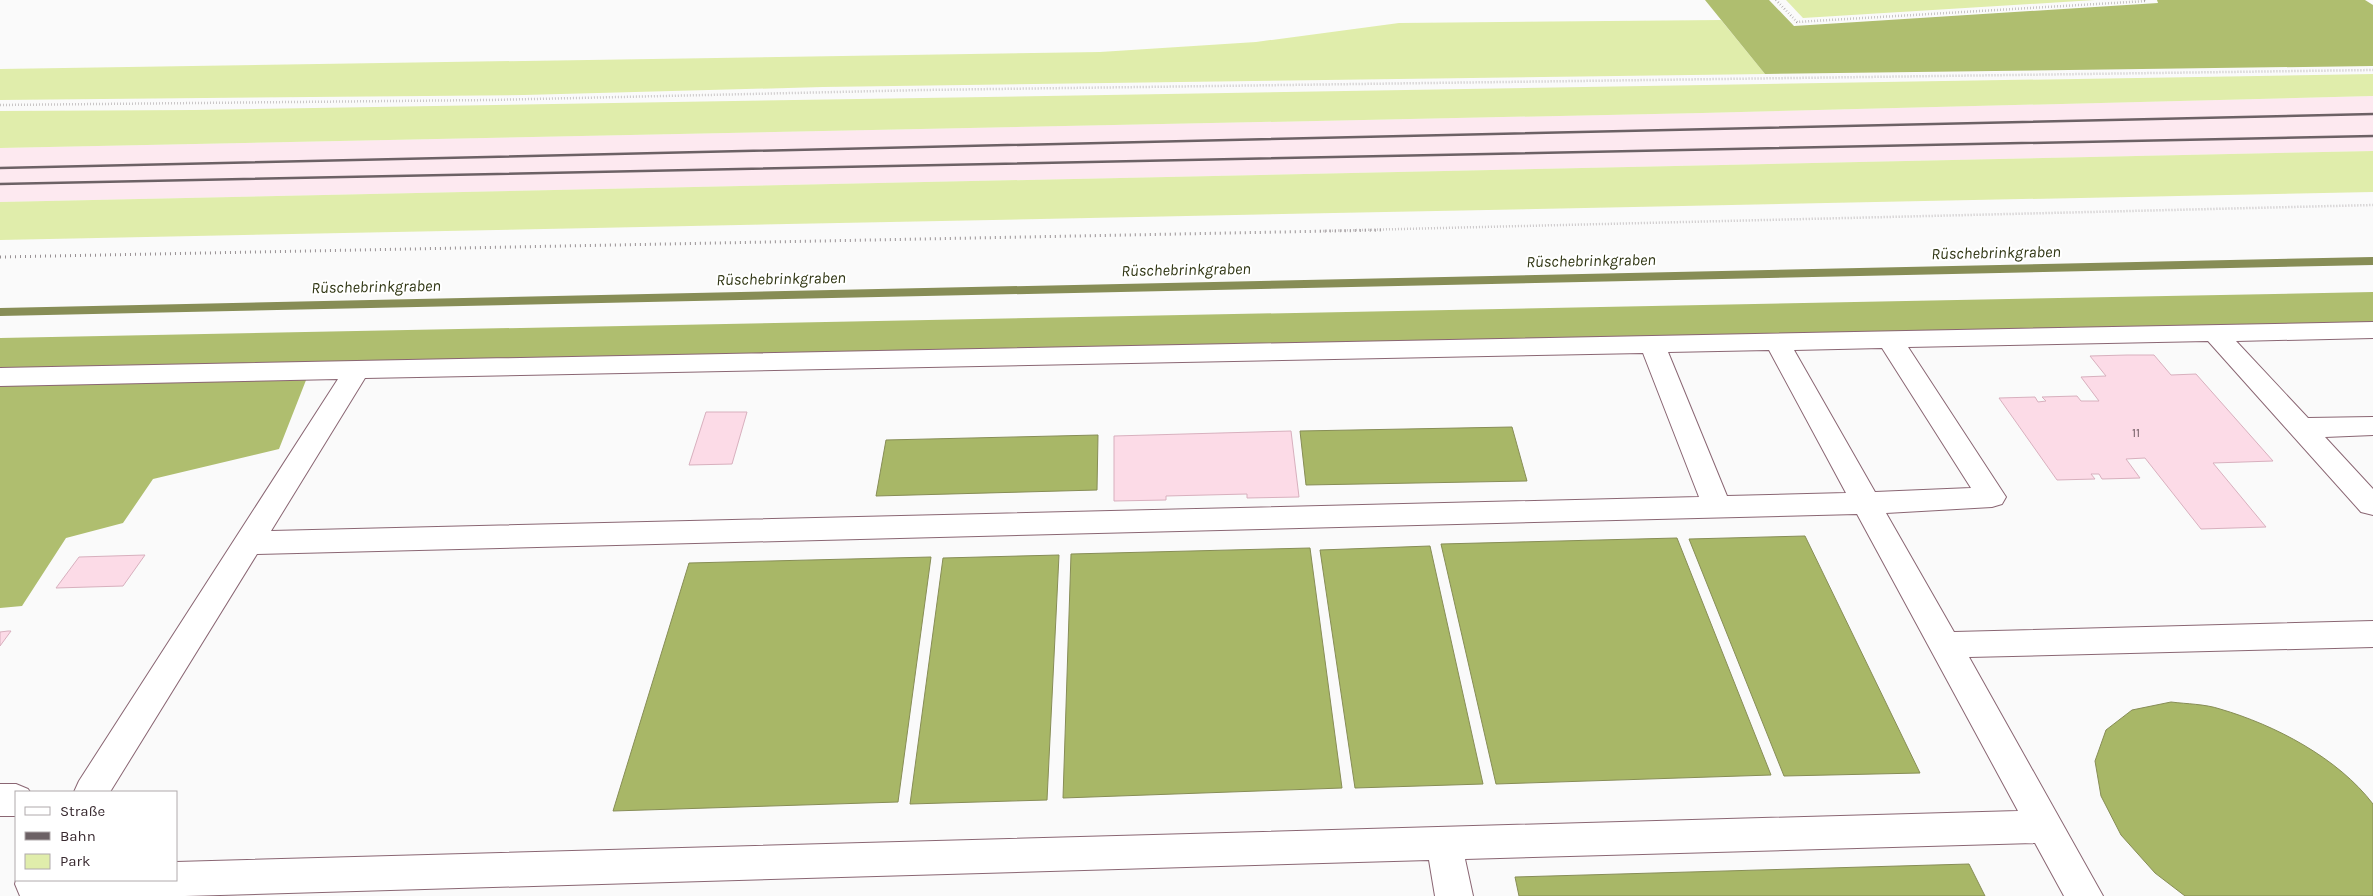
<svg xmlns="http://www.w3.org/2000/svg" width="2373" height="896" font-family="Karla,sans-serif">
<style>
.built{fill:#fde9f0}
.green{fill:#e0edab}
.forest{fill:#afbe6f}
.water{fill:#a8b767;stroke:#878d56}
.lines{fill:none;stroke-linecap:round;stroke-linejoin:round}
.stream{fill:#878d56;fill-rule:evenodd}
.building{fill:#fcdbe7;stroke:#d8b0be}
.minor-casing{stroke:#8a6673;stroke-width:2}
.path-far1{stroke:#979093;stroke-width:2.5;stroke-dasharray:0.5 2.5;stroke-linecap:butt}
.path{stroke:#979093;stroke-width:3;stroke-dasharray:1 4;stroke-linecap:butt}
.minor{fill:#fff;fill-rule:evenodd}
.rail{stroke:#6c6165;stroke-width:2.5}
.labels{text-anchor:middle;stroke-width:4;stroke-linejoin:round;paint-order:stroke}
.number-label{font-size:12px;fill:#6a565e}
.water-label{font-size:16px;font-style:italic;fill:#303614;stroke:#fff}
</style>
<rect width="100%" height="100%" fill="#fafafa"/>
<!-- built -->
<path class="built" d="M2373,96V151L0,202V148L1702,113Z"/>
<!-- green -->
<g class="green">
<path d="M1786,0H2095L1803,18Z"/>
<path d="M1721,20L1765,74L823,87L524,95L0,100V69L1100,52L1256,42L1399,23Z"/>
<path d="M2373,74V96L1702,113L0,148V111L194,110Z"/>
<path d="M2373,151V192L0,240V202Z"/>
</g>
<!-- forest -->
<g class="forest">
<path d="M1705,0H1769L1794,26L2158,3L2157,0H2365L2373,5V66L1765,74Z"/>
<path d="M2373,292V330L310,370L279,449L153,479L123,523L66,538L22,606L0,608V338Z"/>
</g>
<!-- water -->
<g class="water">
<path d="M1512,427L1527,481L1306,485L1300,431Z"/>
<path d="M1098,435L1097,490L876,496L886,440Z"/>
<path d="M1805,536L1920,773L1784,776L1689,539Z"/>
<path d="M1677,538L1771,775L1496,784L1441,544Z"/>
<path d="M1430,546L1483,784L1355,788L1320,550Z"/>
<path d="M1310,548L1342,788L1063,798L1071,554Z"/>
<path d="M1059,555L1047,800L910,804L943,558Z"/>
<path d="M931,557L898,802L613,811L689,563Z"/>
<path d="M2171,702C2187,704 2205,704 2220,709C2275,725 2338,758 2373,804V896H2185L2155,873L2121,835L2101,796L2095,761L2106,730L2132,710Z"/>
<path d="M1969,864L1985,896H1519L1515,877Z"/>
</g>
<g class="lines">
<!-- stream -->
<path class="stream" d="M2373,257V265L0,316V308Z"/>
</g>
<!-- building -->
<g class="building">
<path d="M2127,355H2154L2171,375L2196,374L2273,461L2213,463L2266,527L2201,529L2145,458L2126,459L2140,478L2102,479L2099,474H2091L2095,479L2057,480L1999,398L2035,397L2038,402L2046,401L2042,397L2077,396L2081,401H2099L2081,377L2106,376L2090,356Z"/>
<path d="M706,412H747L732,464L689,465Z"/>
<path d="M1291,431L1299,497L1247,498V494L1166,496V500L1114,501V436Z"/>
<path d="M145,555L123,586L56,588L79,557Z"/>
<path d="M8,631H11L0,646V632Z"/>
</g>
<g class="lines">
<defs>
<g id="minor">
<path d="M2373,322V338L2236,341L2308,418L2373,417V435L2325,437L2373,489V515L2361,512L2208,341L1908,347L2006,497L2002,504L1992,507L1886,513L1954,632L2373,621V647L1969,657L2103,896H2064L2035,843L1465,859L1473,896H1435L1429,860L185,896H20L15,884L16,880H176V862L2018,811L1857,514L257,554L110,792H74L79,781L338,379L0,386V368ZM1882,348L1971,488L1875,492L1794,350ZM1769,350L1846,493L1727,496L1668,352ZM1643,353L1699,497L271,531L365,378Z"/>
<path d="M0,784H16L28,789L30,792H16V816H0Z"/>
</g>
</defs>
<!-- minor casing -->
<use href="#minor" class="minor-casing"/>
<!-- path-far1 -->
<g class="path-far1">
<path d="M1776,0L1797,22L2146,1L2144,0"/>
<path d="M0,105L490,100L923,90L2373,70"/>
<path d="M1320,231L2373,205"/>
</g>
<!-- path -->
<path class="path" d="M0,257L1383,230"/>
<!-- minor -->
<use href="#minor" class="minor"/>
<!-- rail -->
<g class="rail">
<path d="M0,168L2373,114"/>
<path d="M0,184L2373,136"/>
</g>
</g>
<g class="labels">
<!-- number labels -->
<g class="number-label">
<text x="2136" y="437">11</text>
</g>
<!-- water labels -->
<g class="water-label">
<text transform="translate(1996 252) rotate(-1)" y="6">Rüschebrinkgraben</text>
<text transform="translate(1591 260) rotate(-1)" y="6">Rüschebrinkgraben</text>
<text transform="translate(1186 269) rotate(-1)" y="6">Rüschebrinkgraben</text>
<text transform="translate(781 278) rotate(-1)" y="6">Rüschebrinkgraben</text>
<text transform="translate(376 286) rotate(-1)" y="6">Rüschebrinkgraben</text>
</g>
</g>
<!-- legend -->
<rect x="15" y="791" width="162" height="90" fill="#ffffff" stroke="#b0aaac"/>
<rect x="25" y="807" width="25" height="8" fill="#ffffff" stroke="#b0aaac"/>
<text x="60" y="816" font-size="15" fill="#392a30">Straße</text>
<rect x="25" y="832" width="25" height="8" fill="#6c6165" stroke="#b0aaac"/>
<text x="60" y="841" font-size="15" fill="#392a30">Bahn</text>
<rect x="25" y="854" width="25" height="15" fill="#e0edab" stroke="#b0aaac"/>
<text x="60" y="866" font-size="15" fill="#392a30">Park</text>
</svg>
